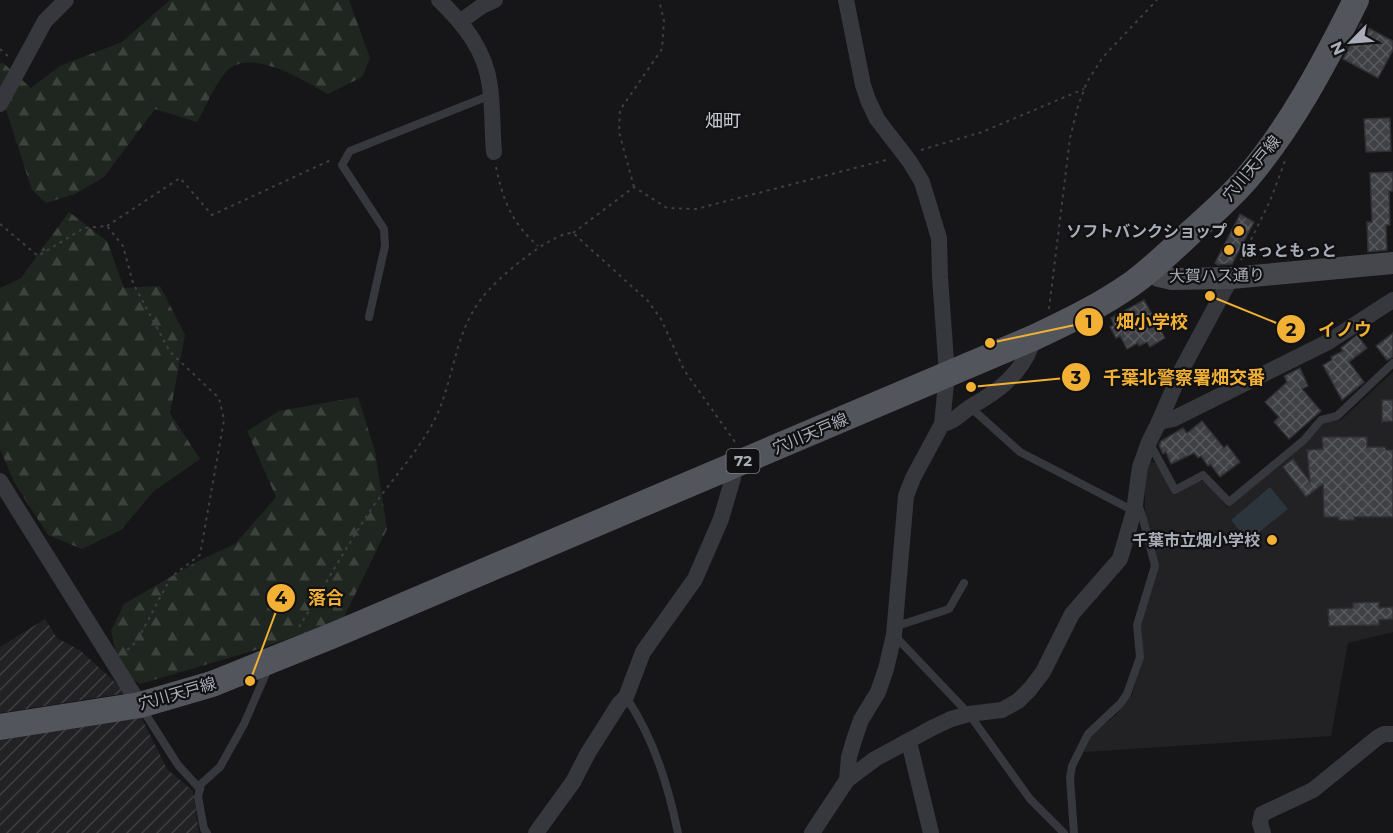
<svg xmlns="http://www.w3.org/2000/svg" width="1393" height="833" font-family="Montserrat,'Noto Sans JP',sans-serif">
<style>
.built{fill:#222225}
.industrial{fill:url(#industrial-furrows)}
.forest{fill:url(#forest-firs)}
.water{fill:#2c353c}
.building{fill:url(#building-cross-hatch);stroke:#303034;stroke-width:1.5}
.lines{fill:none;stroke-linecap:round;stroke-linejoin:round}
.path{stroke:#3d3f44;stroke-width:2;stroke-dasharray:3 4.5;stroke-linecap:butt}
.lane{stroke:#37383d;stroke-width:8}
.street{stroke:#37383d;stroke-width:16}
.secondary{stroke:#45474d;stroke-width:22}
.primary{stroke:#53555c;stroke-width:26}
.poi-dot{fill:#f2b134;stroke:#111113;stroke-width:2}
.labels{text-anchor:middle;stroke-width:4.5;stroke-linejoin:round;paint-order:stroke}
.shield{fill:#111113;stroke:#7b7e86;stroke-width:1.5}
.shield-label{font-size:15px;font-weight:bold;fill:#a8adb8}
.street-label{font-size:16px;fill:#a8adb8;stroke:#111113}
.poi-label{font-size:16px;font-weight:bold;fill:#a8adb8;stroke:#111113;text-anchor:end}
.neighbourhood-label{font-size:18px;fill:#c9ccd4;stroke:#111113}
.leader{fill:none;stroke:#f2b134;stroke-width:2}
.callout-dot{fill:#f2b134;stroke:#111113;stroke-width:2}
.mark-label{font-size:18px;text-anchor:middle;font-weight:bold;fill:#111}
.callout-label{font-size:18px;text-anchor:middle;font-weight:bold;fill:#f2b134;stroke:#111113;stroke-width:4.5;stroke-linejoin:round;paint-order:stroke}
</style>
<defs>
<pattern id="industrial-furrows" width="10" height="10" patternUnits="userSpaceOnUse" patternTransform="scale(1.5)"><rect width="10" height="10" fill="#222225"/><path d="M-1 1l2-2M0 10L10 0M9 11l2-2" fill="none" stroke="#3f3f43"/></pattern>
<pattern id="forest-firs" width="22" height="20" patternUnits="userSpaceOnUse" patternTransform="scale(1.5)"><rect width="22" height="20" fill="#1e261f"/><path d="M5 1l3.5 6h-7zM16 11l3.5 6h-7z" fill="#3c433d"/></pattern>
<pattern id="building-cross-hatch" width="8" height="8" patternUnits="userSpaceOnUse" patternTransform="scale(1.5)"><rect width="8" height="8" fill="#404145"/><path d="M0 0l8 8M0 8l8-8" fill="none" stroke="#595a5e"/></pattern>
</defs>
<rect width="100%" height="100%" fill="#161618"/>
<!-- built -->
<path class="built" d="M1393,372V632L1348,643L1331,736L1084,752L1091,736L1115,716L1132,695L1143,655L1141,625L1158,565L1145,515V469L1148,461L1156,463L1175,495L1199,481H1205L1227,507L1310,438L1323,423L1341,420Z"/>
<!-- industrial -->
<g class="industrial">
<path d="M45,619L57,638L81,651L127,693L0,713V647Z"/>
<path d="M141,717L167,769L193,791L199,833H0V739Z"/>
</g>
<!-- forest -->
<g class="forest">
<path d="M170,0H349L370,58L362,77L328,94C304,81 249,45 225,73C215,84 205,109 197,122L155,109L104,177L75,194L46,203L32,190L5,107L0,101V64L2,62L31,88L60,66L122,42Z"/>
<path d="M69,212L107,241L124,288L160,286L185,335L170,413L200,459L154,491L121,530L82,549L48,535L14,482L0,449V288L21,278Z"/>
<path d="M358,397L375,451L387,529L343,619L259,649L140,684L120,671L111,631L124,604L198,561L235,544L276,497L247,431L279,411Z"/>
</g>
<!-- water -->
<path class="water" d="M1270,487L1288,509L1248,541L1231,520Z"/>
<!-- building -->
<g class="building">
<path d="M1361,24L1393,41V50L1378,78L1343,59Z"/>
<path d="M1390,118L1391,151L1366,152L1364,119Z"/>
<path d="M1393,172V191H1389L1390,225H1386L1387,250L1368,252L1367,222H1372L1370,173Z"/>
<path d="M1240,214L1254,222L1232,264L1218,265L1215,263Z"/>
<path d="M1144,300L1165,338L1150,347L1147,342L1139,346L1138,343L1127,349L1120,336L1116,338L1110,327L1114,325L1111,318Z"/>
<path d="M1393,333V357L1387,360L1376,346Z"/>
<path d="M1357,335L1367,348L1349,362L1364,382L1342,400L1323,365L1332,360L1331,357L1343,351L1341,348Z"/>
<path d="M1300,368L1308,386L1302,389L1321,411L1289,439L1274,422L1279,417L1265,402L1287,382L1284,376Z"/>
<path d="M1382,400H1393V421L1382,422Z"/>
<path d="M1202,421L1224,448L1227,445L1240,462L1220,477L1210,464L1208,466L1201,456L1198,458L1194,453L1171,464L1166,452L1163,454L1159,445L1161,441L1183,428L1187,433Z"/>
<path d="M1322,437H1367V447H1385L1386,450H1393V517H1354V520H1339L1338,517H1324L1323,484L1306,497L1283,467L1293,459L1310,482L1307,450L1323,449Z"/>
<path d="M1379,602V608L1393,607V619L1379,620V625L1329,626L1328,609L1353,608V603Z"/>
</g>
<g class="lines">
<!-- path -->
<g class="path">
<path d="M0,49L9,57"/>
<path d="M921,150L982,132L1084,89"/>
<path d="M496,167C503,201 512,223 538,246"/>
<path d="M634,187L619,132L620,110L662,49L664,21L659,0"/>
<path d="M0,224L38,256L84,228L107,226L123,246L133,283L170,352L219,398L224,420L200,555L171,577L137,641L125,652"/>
<path d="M107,226L180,178L212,215L333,159"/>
<path d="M573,233L634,187L667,208L696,209L890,159"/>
<path d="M1241,260L1270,201L1285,161"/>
<path d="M1049,309L1070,138L1078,106L1087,82L1103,57L1157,0"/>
<path d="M299,627C322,590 344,551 368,514C389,482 416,455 434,421C454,382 454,333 482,298C495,280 551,232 573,233L648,301L661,319L684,370L735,442"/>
</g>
<!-- lane -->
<g class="lane">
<path d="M369,317L385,246L384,229L342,165L350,151L491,95"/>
<path d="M970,407L1020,452L1134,511"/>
<path d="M1149,442L1175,490L1203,475L1229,502L1304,440L1321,420L1337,416L1393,363"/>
<path d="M894,627L949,609L964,583"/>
<path d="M895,636L969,714L1030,799L1064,833"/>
<path d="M626,697C654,739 668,785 678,833"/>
<path d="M141,707L178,765L200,789"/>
<path d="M207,833L204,829L198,797L201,784L220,767L244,724L268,669"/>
<path d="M1074,833L1070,778L1072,766L1088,734L1121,703L1127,694L1140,657L1137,625L1155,566L1143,519L1138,504"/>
</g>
<!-- street -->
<g class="street">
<path d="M439,0C464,24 486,51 490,87C493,108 492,131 494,152"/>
<path d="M461,21L482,6L495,0"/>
<path d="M0,104L45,21L66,0"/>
<path d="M1159,422L1182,369L1231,278"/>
<path d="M942,424C953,423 960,414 969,408C974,404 980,402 985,398C1006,386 1029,362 1033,338"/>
<path d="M0,481L140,705"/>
<path d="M909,742L931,833"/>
<path d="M847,780L875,759L932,728L951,719L969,714L1002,710L1018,701L1030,689L1043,672L1072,614L1120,559L1134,511L1140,467L1149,442L1159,422L1173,419L1328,342L1393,300"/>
<path d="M536,833L573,782L588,753L619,704L626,697L643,652L695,579L721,519L733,478V464"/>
<path d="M812,833L847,780L849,757L854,740L861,720L878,692L886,669L894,635L906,496L913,478L942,424L947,374L940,277L939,238L922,182L910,162L877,119L868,100L863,85L846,0"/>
<path d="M1263,833L1260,823L1262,814L1313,790L1377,738L1384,734H1393"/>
</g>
<!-- secondary -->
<path class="secondary" d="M1149,270L1159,276L1172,279L1231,278L1393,263"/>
<!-- primary -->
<path class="primary" d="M0,727L140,705L212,684L334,635L1033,338C1067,322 1102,305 1133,283C1152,269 1170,252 1188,235C1208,217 1229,199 1247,178C1292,125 1325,62 1356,0"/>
</g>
<!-- markers -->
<g class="poi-dot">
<circle cx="1239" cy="231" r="6"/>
<circle cx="1229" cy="250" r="6"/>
<circle cx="1272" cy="540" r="6"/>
</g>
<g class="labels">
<!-- shield labels -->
<rect class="shield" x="726.5" y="449" width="33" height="24" rx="4.5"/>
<g class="shield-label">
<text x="743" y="466">72</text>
</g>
<!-- street labels -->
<g class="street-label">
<text transform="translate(1251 168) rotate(-50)" y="6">穴川天戸線</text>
<text transform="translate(1217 275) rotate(-1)" y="6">大賀ハス通り</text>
<text transform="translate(810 433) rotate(-23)" y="6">穴川天戸線</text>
<text transform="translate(177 693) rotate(-16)" y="6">穴川天戸線</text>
</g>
<!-- poi labels -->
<g class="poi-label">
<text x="1227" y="237">ソフトバンクショップ</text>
<text x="1241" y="256" text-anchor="start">ほっともっと</text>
<text x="1260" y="546">千葉市立畑小学校</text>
</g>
<!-- neighbourhood labels -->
<g class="neighbourhood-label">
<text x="723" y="127">畑町</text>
</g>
</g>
<!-- callouts -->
<path class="leader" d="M990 343L1089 322M1210 296L1291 329M971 387L1076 377M250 681L281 598"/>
<g class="callout-dot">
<circle cx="990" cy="343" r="6"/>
<circle cx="1210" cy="296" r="6"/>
<circle cx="971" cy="387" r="6"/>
<circle cx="250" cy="681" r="6"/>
<circle cx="1089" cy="322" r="15"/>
<circle cx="1291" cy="329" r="15"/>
<circle cx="1076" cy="377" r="15"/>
<circle cx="281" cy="598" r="15"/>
</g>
<g class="mark-label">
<text x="1089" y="328">1</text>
<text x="1291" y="336">2</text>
<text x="1076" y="384">3</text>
<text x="281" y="604">4</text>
</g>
<g class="callout-label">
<text x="1152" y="328">畑小学校</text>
<text x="1345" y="336">イノウ</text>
<text x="1184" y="384">千葉北警察署畑交番</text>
<text x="326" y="604">落合</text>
</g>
<!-- north arrow -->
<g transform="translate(1351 42) rotate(245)" stroke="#111113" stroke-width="4.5" paint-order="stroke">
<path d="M0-4.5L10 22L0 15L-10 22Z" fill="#a8adb8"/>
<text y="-9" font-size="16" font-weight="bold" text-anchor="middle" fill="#a8adb8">N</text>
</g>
</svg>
